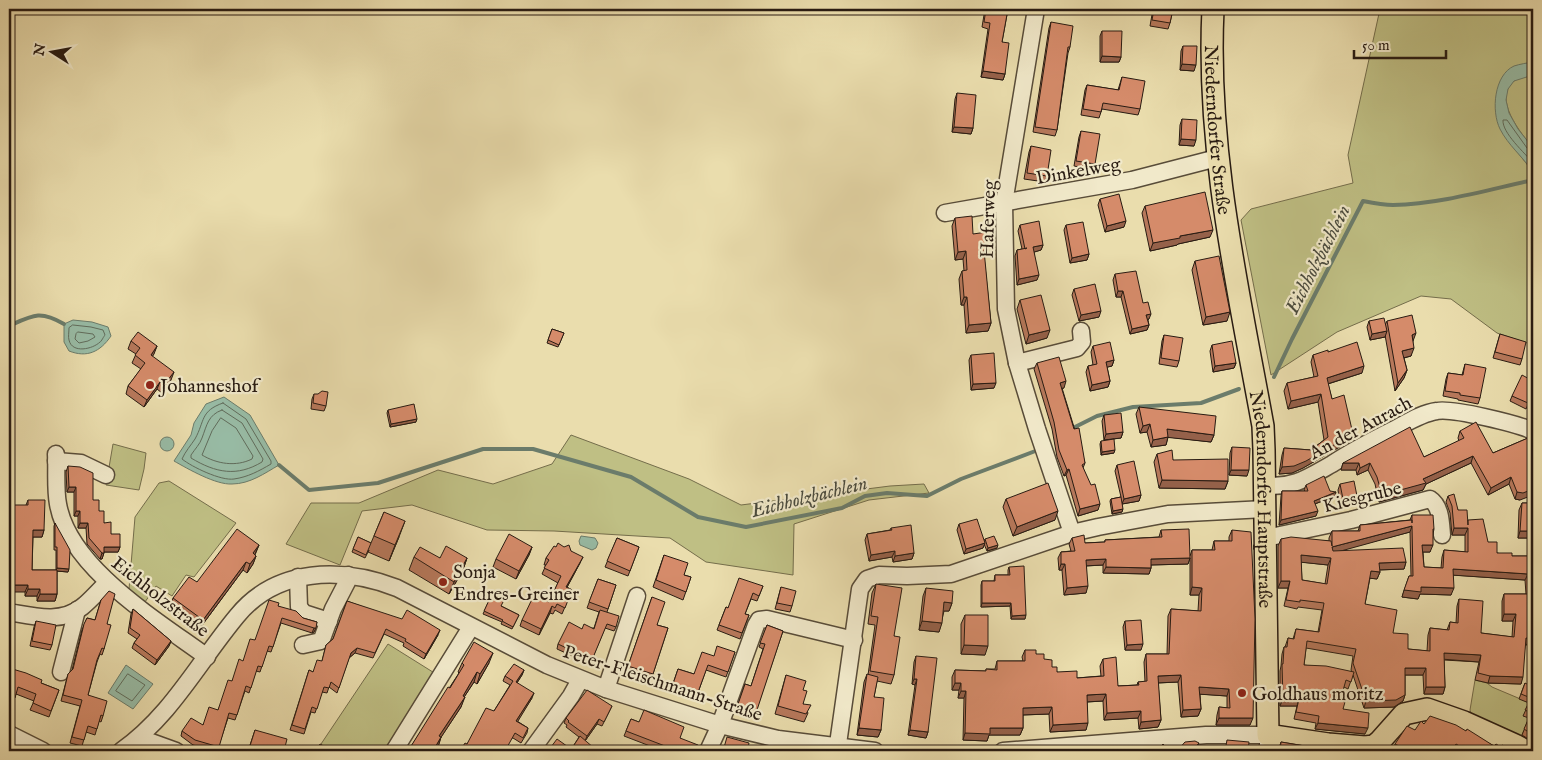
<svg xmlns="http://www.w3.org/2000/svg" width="1542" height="760" font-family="'IM FELL English',serif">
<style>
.green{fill:#bfbf84;stroke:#746d4b}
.water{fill:#98bca6;stroke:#6b7c6b}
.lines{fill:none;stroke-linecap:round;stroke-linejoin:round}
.shore{stroke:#606c5c;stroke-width:1}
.stream{stroke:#6b7c6b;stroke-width:4}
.minor-casing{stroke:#584c39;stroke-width:19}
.major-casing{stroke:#281b12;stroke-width:24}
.minor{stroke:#f1e9ca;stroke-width:16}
.major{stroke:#eaddad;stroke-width:21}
.wall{fill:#b7785b;stroke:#281b12;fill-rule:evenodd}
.shaded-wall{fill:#95614a;stroke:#281b12}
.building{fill:#d58b6a;stroke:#281b12;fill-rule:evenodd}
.poi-dot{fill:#8f2418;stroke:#f1e9ca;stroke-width:2}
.labels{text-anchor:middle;stroke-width:4.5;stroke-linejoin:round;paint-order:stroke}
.street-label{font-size:19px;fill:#281b12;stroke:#f1e9ca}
.poi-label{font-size:19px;fill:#281b12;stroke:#f1e9ca;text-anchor:start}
.water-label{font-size:20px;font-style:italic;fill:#4a4b3e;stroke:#f1e9ca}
</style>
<rect width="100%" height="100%" fill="#eaddad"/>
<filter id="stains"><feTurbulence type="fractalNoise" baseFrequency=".004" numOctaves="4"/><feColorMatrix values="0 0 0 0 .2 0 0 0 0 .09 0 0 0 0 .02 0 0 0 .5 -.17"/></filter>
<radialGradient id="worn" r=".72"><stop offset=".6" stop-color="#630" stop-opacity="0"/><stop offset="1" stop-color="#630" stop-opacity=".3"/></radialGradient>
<!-- green -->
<g class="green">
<path d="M1380,9H1533V62L1513,67L1501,81L1512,145L1533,172V345L1497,333L1451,299L1421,296L1337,332L1271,375L1241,220L1251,209L1353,183L1348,155Z"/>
<path d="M1533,75V148C1521,133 1492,99 1514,81C1519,77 1528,76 1533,75Z"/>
<path d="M571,435L689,479L741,505L890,486L924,484L929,493L869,500L794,524L793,575L706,562L670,538L554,531L487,530L412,505L362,511L340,565L286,544L311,503H359L438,470L493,484L552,464Z"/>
<path d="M113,444L146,453L144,469L139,490L106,485Z"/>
<path d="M169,481L236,523L194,577L186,575L172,596L156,586L145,602L129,589L135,517L159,483Z"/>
<path d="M388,644L436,674L388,751H327L319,747Z"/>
<path d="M1475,680L1487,683L1492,687L1530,703L1529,719L1520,739L1472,718L1470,710Z"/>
</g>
<!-- water -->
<g class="water">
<path d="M1533,62V75L1514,81L1508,89L1506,100L1509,113L1518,129L1533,148V172C1523,157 1508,145 1500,129C1491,111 1494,75 1514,66C1520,64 1527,63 1533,62Z"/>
<path d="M73,320L92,322L108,327L111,336C100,352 87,358 69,351L64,342V324Z"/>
<path d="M224,397L250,415L279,465C265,473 250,484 232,484C216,485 188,469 174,461L191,435L194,423L206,404Z"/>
<circle cx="167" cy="444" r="7"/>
<path d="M581,536L595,538L598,543L596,548L592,550L580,545L579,541Z"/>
<path d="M126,665L153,684L133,709L108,693Z"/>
</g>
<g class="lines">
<!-- shore -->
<g class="shore">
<path d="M1533,150L1527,148L1507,120H1503C1502,133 1525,153 1533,163"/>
<path d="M73,325L91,327L103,330L105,335C104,336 101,342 100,342C93,349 72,354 69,340C68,337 69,332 69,328Z"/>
<path d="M78,332L93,334L95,337L88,341L79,343L75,339L76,334Z"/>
<path d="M223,403L246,419L271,461V464C259,471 248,477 234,479C221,481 192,467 182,459C185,452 191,445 195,439C205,421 200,411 223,403Z"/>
<path d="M222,410L242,423L263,459L262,462C237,477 216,473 191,458V455C195,449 200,444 202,438C207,425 208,415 222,410Z"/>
<path d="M221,418L236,428L253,456L252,459C236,467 217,464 202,455L212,431Z"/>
<path d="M128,674L145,685L132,701L116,691Z"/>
</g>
<!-- stream -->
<g class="stream">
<path d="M9,326C33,315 40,310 64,324"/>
<path d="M1274,377L1292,339L1363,201C1373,203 1383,205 1393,205C1440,204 1487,190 1533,180"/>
<path d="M1071,429L1097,416L1133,407L1201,403L1239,389"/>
<path d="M279,465L309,490L378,483L483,449H533L631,477L698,517L746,527L842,508L865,496L887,493L927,496L961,479L1038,450"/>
</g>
<defs>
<g id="minor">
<path d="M1036,9L1004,203L1006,309L1017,363L1037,429L1072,533"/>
<path d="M945,213L1132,180L1217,158"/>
<path d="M1017,363L1077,348L1082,342L1081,331"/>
<path d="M56,454C57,470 55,488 58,504C69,568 158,621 207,657"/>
<path d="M56,461L81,463L106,475"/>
<path d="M1265,485C1292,489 1309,477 1332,464C1352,451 1373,440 1395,429C1408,422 1422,413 1437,411C1453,408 1518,424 1533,431"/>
<path d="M1266,538L1351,520L1430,499C1441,506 1441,523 1442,535"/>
<path d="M298,577L299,607L304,613L329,621"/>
<path d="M9,612C33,616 61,624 82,607C91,600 99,590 108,582"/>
<path d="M303,645L321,641L322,639L333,609L347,582L348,575"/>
<path d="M61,672L77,610"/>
<path d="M606,689L637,596"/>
<path d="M9,734L43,751"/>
<path d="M140,738L176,751"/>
<path d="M121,751C171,716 198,663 237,616C277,567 342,567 397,588L547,665L606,689L720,725L778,739L875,751"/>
<path d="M394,751L471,627"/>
<path d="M531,751L571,696L580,680"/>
<path d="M708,751L720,725L756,625L759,620L767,619L854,640"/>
<path d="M837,751L860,589L867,579L879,575L907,576L951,574L1072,533L1098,527L1168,514L1265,509"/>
<path d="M1003,751L1206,735H1268V751"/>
</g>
<g id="major">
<path id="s1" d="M1213,9C1206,150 1238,288 1263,426L1264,450L1268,735L1328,744L1365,747L1374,746L1380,741L1404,714L1427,709L1464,722L1515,745L1526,751"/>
</g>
</defs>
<!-- minor casing -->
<use href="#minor" class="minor-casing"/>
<!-- major casing -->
<use href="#major" class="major-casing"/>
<!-- minor -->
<use href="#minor" class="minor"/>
<!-- major -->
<use href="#major" class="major"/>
</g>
<!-- wall -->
<g class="wall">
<path d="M985,9H1008L1002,42L1005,74L1003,80L981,77L988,29L982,27Z"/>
<path d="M1153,9H1173L1170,23L1168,29L1150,26Z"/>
<path d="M1051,22L1070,47L1068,53L1057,130L1055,136L1033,132L1049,28Z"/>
<path d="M1102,31L1121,57L1119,62H1100V36Z"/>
<path d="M1183,46L1194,71L1180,70L1181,51Z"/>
<path d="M1122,77L1140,109L1138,115L1102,109L1099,118L1081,115L1085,90L1087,85L1118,90Z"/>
<path d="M957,93L973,128L971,134L952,132L955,99Z"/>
<path d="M1182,119L1194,146L1179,145L1180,125Z"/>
<path d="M1081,131L1095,164L1093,170L1074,166L1079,137Z"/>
<path d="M1031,146L1047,176L1045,182L1024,179L1029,152Z"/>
<path d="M1100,199L1124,227L1105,232L1098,205Z"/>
<path d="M1145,206L1210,237L1178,244L1177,245L1150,251L1142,213Z"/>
<path d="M955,218L973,234L988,249L985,257H984L991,323L988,331L966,333L964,305H961L959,279L962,271H964L963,259L955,260L952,226Z"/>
<path d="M1020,225L1043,245L1041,250L1034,252L1037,280L1017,285L1015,256L1017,250L1022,249L1018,231Z"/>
<path d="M1066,225L1089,254L1087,260L1070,263L1064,230Z"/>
<path d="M1195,261L1227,321L1203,325L1192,270Z"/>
<path d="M1115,274L1143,303L1149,319L1148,320L1149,325L1147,330L1130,334L1121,297H1116L1113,280Z"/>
<path d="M1074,289L1099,317L1079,321L1072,295Z"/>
<path d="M1020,300L1047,338L1026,344L1017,309Z"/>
<path d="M1369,321L1385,325L1387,321L1413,341L1411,356L1404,358L1407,370L1404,378L1395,391L1385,335V337L1370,340L1367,327Z"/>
<path d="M552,329L564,333L558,347L547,343Z"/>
<path d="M1500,334L1522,359L1520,365L1493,358Z"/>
<path d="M1164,335L1179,361L1177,367L1159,364L1162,341Z"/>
<path d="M131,341L157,346L152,357L171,380L162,393L157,389L144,407L126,394L128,386L141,369L132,363L136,354L128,349Z"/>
<path d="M1212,345L1236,363L1234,368L1213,372L1210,351Z"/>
<path d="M1093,346L1114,360L1112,366L1107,367L1110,381L1108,387L1090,391L1086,372L1088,366L1093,365L1091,352Z"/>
<path d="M1328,352L1362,373L1328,384L1332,399L1350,441L1303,468L1292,473L1279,474L1282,455L1284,448L1311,450L1324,440L1318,402L1288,409L1284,391L1287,383L1314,377L1311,362L1313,355Z"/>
<path d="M971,355L994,388L971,390L969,360Z"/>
<path d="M1037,363L1064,388H1062L1085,463L1083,468L1098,510L1078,516L1066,475L1064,476L1057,457L1052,429L1034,369Z"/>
<path d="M1465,364L1480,398L1478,404L1458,400V399L1443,396L1446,379L1448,373L1462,375Z"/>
<path d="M314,394L326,406L324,411L311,409L312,399Z"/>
<path d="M1533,394L1526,409L1510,401L1512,396Z"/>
<path d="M1139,407L1214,435L1211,442L1168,437L1166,445L1151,447L1147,432L1140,433L1136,414Z"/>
<path d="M388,410L416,422L390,427L387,413Z"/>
<path d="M1104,415L1123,432L1121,438L1104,440L1102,421Z"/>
<path d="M1460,431L1493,453L1528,438L1520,500L1515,499L1509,484L1488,495L1471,463L1426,484L1423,490L1379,502L1375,484L1368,470L1357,475L1356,470H1341L1343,463L1424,457L1459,441L1458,438Z"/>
<path d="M1101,441L1114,453L1101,455L1100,444Z"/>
<path d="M1232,447L1247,476L1229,475L1230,453Z"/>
<path d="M1157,454L1228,481L1225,489L1159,488L1154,462Z"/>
<path d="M1117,465L1141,495L1139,501L1122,504V512L1112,514L1110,501L1111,499L1121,497L1115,471Z"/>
<path d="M68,466L93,500L99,511L104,523L111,534L120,547L118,552H104L102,559H100L87,544L86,528H78V516H74V492H67L66,472Z"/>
<path d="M1340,484L1355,501L1340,504L1338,490Z"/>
<path d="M1306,485L1330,491L1335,496L1315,504L1316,516L1279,525L1281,496L1282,491H1305L1304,490Z"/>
<path d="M1448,496L1458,510L1497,553L1512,556H1533V645H1525L1521,684L1488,683L1475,680L1479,662L1444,660L1445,687L1443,694H1424L1423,675H1405V695L1403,701L1394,707L1364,708L1353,675L1348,689L1344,687L1340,701L1343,709L1365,734L1315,729L1316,723L1294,719L1297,706H1280V671L1281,666L1282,654L1284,647H1285L1288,638L1293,639L1296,629L1318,632L1322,610L1298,607L1297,609L1284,606L1288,588H1278V546L1281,539L1329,541V538L1332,531H1358L1360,525L1410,520L1412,515L1434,529L1433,534L1430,552H1423L1424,567L1441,568L1442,557L1444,550L1465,552V535H1452L1450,513L1446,502ZM1410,532L1411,576H1409L1402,597L1418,599L1420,594L1451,595L1453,575L1525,580L1526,594H1504L1502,601V621H1513L1512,637L1481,633L1459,599L1457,606L1456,623L1450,622L1447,630L1430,628L1428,635L1427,651L1408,649L1365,604L1370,578L1377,579L1380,572L1379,570L1404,569L1406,562L1341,550ZM1301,562L1328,565L1325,584L1302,580ZM1306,648L1353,656L1351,670L1352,672L1304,665Z"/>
<path d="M1006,499L1055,520L1013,536L1003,507Z"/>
<path d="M28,500L44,530L42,537H33L32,570H56V550H54V526L55,523L68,572L57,571V594L55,601H37V596H25L26,505Z"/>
<path d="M1522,503H1533V538H1518L1519,510Z"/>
<path d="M384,512L399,537L389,561L368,552L369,550L365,558L352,552L358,537L371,543Z"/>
<path d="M959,524L984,541L985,539L997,548L987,551L984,544L983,548L964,554L957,530Z"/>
<path d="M891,528L914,553L912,559L893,562L892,557L869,561L865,540L867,534L890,530Z"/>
<path d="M1161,530L1190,556L1192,550H1212L1214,541H1229V537L1232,530L1250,725H1216L1217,715L1219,707L1227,708V696L1200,694L1201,709L1198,716L1181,717L1178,682L1158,683L1161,720L1158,727L1139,729L1138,718L1104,720L1103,701L1087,702L1086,730L1050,732L1049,714L1023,715V728L1020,735H989L987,741L963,740L964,698H958L959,690H952V677L955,670L986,671V669H995L997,661H1023L1022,657L1025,650L1036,654L1044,659L1057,672L1077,678L1101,676L1100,666L1103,659L1118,686L1137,685L1138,682H1145L1144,662L1146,654H1167L1168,616L1171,609L1198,611L1199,595H1190V558L1188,564L1151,565V568L1149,574L1103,573V565L1086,566V593L1064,595L1062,570H1059L1058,558L1061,552L1071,551L1069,544L1072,538L1085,543L1105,542V540L1159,537Z"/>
<path d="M617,538L639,547L628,576L605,567Z"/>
<path d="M259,545L255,555L256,556L253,564L247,573L243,570L200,628L170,606L173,598L197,582Z"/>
<path d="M532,547L529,555L516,579L493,567L496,559Z"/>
<path d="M556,547L571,551L580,563L567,587L572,590L562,614L555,610L553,614L550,613L539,635L520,626L522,620L549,602L558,583L542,574L546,565H544L546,558Z"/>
<path d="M664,555L684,575L691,577L683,600L653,587Z"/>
<path d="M414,557L440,558H467L463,570L449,594L409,570Z"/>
<path d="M1009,567L1025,619H1011L1010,606L981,607V585L982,581H994L995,575H1008V570Z"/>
<path d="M598,579L616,585L607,612L616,627L614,631L605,628L590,664L557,649L558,644L582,629L594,628L599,612L587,608Z"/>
<path d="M876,584L894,636V675L891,684L877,681L874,697L881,730L878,737L857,735L864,682L867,674L868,675L875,625L868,624L872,593Z"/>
<path d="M763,586L757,601L751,599L745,614L749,615L740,639L717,630L726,607L728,608Z"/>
<path d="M781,587L792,606L790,612L775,609Z"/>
<path d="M926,588L952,603L949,611H944L939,632L919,630L923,596Z"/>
<path d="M492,594L501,606L519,615L512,629L501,624L502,622L483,614Z"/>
<path d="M652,597L657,625L668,628L651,680L626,672Z"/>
<path d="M101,600L107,624L104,649L102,655L100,654L97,662L88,695L103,716L101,722L99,721L95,735L86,732L82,746L70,743L80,706L61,701L68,674L72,670L82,630L87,618L95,620Z"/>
<path d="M347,601L438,635L424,659L403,646L404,643L384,634L373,658L355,653L349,658L337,693L329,687L327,693L322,692L315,713L311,712L304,734L290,730L309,670L313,672L322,661L326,645L333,639Z"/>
<path d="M278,606L303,618L317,622L314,632L312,633L281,623L271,652L267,651L260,672L256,671L249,693L245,691L235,720L228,718L217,751H215L193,745L181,736L182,731L203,725L218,710L232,681L255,640Z"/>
<path d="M133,609L171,641L169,646L155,665L132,648L134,643L137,639L128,633L131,614Z"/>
<path d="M965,615L985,655L961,654V624Z"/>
<path d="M36,621L52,645L50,650L30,646L34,627Z"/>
<path d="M1125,621L1141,650H1125L1123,627Z"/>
<path d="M767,625L783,631L754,717L736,711L745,684L751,686L763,649L759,647Z"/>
<path d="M735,652L726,677L706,670L695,701L670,692L678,669L694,674L714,656Z"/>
<path d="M916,656L928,732L926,738L908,735L915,685L912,684L914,662Z"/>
<path d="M462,663H489L477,684L474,682L464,697L461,707L441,737L438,747L435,751H408L459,673L458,672Z"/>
<path d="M9,668L41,683L59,690L49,717L30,710L34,701L16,694L12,705L9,703Z"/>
<path d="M524,670L522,675L517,683L532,698L517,721L528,728L527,733L521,743L513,738L467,744L494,711L510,685L503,681L505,676Z"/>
<path d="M786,675L803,690V704L808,713L804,722L775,714Z"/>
<path d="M1525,683L1532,697L1533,698V742L1522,735L1529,718L1523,716L1529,703L1519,699Z"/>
<path d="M612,706L602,726L597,724L585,741L593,751H577L573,748L574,745L579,737L566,727L567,725L564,723L566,718Z"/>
<path d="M631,719L680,738L696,751H663L624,736Z"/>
<path d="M1424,724L1466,731L1494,746L1501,747L1515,751H1394L1392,750L1395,744Z"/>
<path d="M255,730L284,751H248Z"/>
<path d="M1281,742L1329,750L1349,751H1278Z"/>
</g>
<!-- shaded-wall -->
<g class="shaded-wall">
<path d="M1102,56L1121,57L1119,62H1100Z"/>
<path d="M1182,64L1196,65L1194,71L1180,70Z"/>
<path d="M983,71L1005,74L1003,80L981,77Z"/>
<path d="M954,127L973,128L971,134L952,132Z"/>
<path d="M1181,139L1196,140L1194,146L1179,145Z"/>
<path d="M1126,221L1124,227L1105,232L1107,226Z"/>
<path d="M1213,230L1210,237L1178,244L1177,245L1150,251L1153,243L1180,236Z"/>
<path d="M1043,245L1041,250L1031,253L1033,247Z"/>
<path d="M988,249L985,257H981L984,250Z"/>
<path d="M966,251L963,259L955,260L958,252Z"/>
<path d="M1089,254L1087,260L1070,263L1072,258Z"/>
<path d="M1039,275L1037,280L1017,285L1019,279Z"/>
<path d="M1118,291H1123L1121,297H1116Z"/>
<path d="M964,297H967L964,305H961Z"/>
<path d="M1101,311L1099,317L1079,321L1081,315Z"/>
<path d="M1230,312L1227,321L1203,325L1206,317Z"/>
<path d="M1151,314L1149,319L1144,320L1146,315Z"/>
<path d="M991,323L988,331L966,333L969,325Z"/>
<path d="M1149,325L1147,330L1130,334L1132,329Z"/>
<path d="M1050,330L1047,338L1026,344L1029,335Z"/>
<path d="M1387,331L1385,337L1370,340L1372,334Z"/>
<path d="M1416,333L1413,341L1412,335Z"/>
<path d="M157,346L154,354L148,363L151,355Z"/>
<path d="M1414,348L1411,356L1399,359L1402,351Z"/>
<path d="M1114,360L1112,366L1104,368L1106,362Z"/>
<path d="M1236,363L1234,368L1213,372L1215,366Z"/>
<path d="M1364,366L1362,373L1324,385L1327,378Z"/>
<path d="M1407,370L1404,378L1395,391L1398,383Z"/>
<path d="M174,372L171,380L162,393L164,385Z"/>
<path d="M1066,381L1064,388L1058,389L1060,383Z"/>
<path d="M1110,381L1108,387L1090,391L1092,385Z"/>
<path d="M160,382L157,389L144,407L147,400Z"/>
<path d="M996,383L994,388L971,390L973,384Z"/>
<path d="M1321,394L1318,402L1288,409L1291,401Z"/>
<path d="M417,419L416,422L390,427L391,424Z"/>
<path d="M1150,424L1147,432L1140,433L1143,426Z"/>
<path d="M1167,429L1214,435L1211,442L1164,437Z"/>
<path d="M1123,432L1121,438L1104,440L1106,434Z"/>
<path d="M1353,434L1350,441L1303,468L1292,473L1279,474L1282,467Z"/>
<path d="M1168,437L1166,445L1151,447L1153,440Z"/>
<path d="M1115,450L1114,453L1101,455L1102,452Z"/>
<path d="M1473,456L1471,463L1426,484L1423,490L1379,502L1382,495L1423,479Z"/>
<path d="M1343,463H1359L1356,470H1341Z"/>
<path d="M1370,463L1368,470L1357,475L1360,468Z"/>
<path d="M1069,469L1066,475L1064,476L1067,470Z"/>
<path d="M1231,470H1249L1247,476L1229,475Z"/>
<path d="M1511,477L1509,484L1488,495L1491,488Z"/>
<path d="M1162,480L1228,481L1225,489L1159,488Z"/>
<path d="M69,487H76L74,492H67Z"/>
<path d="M1533,489V495L1520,500L1515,499L1517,492Z"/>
<path d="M1336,492L1335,496L1312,505L1314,501Z"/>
<path d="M1141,495L1139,501L1122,504L1124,499Z"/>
<path d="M1357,496L1355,501L1340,504L1343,499Z"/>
<path d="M1100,504L1098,510L1078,516L1080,509Z"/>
<path d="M1123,509L1122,512L1112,514L1113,511Z"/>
<path d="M76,511H80L78,516H74Z"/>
<path d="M1058,511L1055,520L1013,536L1017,527Z"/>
<path d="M1318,511L1316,516L1279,525L1281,520Z"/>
<path d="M405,521L399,537L389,561L395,545Z"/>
<path d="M80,523H88L86,528H78Z"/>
<path d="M1412,526L1410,532L1330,554L1332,547Z"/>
<path d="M1454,528H1468L1465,535H1452Z"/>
<path d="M33,530H44L42,537H31Z"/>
<path d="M1520,531H1533V538H1518Z"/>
<path d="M985,543L983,548L964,554L966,549Z"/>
<path d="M259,545L255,554L250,561L253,553Z"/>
<path d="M998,545L997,548L987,551L988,548Z"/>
<path d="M1422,545H1433L1430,552H1420Z"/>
<path d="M104,547H120L118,552H102Z"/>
<path d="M532,547L529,555L516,579L519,571Z"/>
<path d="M895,551L892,557L869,561L871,555Z"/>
<path d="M102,553H104L102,559H100Z"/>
<path d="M914,553L912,559L893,562L895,556Z"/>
<path d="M1301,555L1331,558L1328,565L1299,562Z"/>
<path d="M256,556L253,564L247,573L250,564Z"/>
<path d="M583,557L580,563L564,593L566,587Z"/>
<path d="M467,558L463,570L449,594L454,582Z"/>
<path d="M1190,558L1188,564L1148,565L1151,559Z"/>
<path d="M1106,559L1103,565L1083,566L1086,560Z"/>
<path d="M246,562L243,570L200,628L203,620Z"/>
<path d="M1406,562L1404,569L1376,570L1379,563Z"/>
<path d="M1061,564H1065L1062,570H1059Z"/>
<path d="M1106,567L1151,568L1149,574L1103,573Z"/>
<path d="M57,568L69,569L68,572L56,571Z"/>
<path d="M1453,569L1528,574L1525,580L1451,575Z"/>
<path d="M1371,571L1380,572L1377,579L1368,578Z"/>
<path d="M1281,581H1290L1288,588H1278Z"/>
<path d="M9,585H28L25,592H9Z"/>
<path d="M1088,586L1086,593L1064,595L1067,588Z"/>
<path d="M1192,587L1202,588L1199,595H1190Z"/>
<path d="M1421,587L1454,588L1451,595L1420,594L1418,599L1402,597L1404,590Z"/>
<path d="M28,589H40L37,596H25Z"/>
<path d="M40,594H57L55,601H37Z"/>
<path d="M944,602L952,603L949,611H941Z"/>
<path d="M982,603H1011L1010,606L981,607Z"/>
<path d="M552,606L550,613L539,635L541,629Z"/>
<path d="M1504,614H1516L1513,621H1502Z"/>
<path d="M1026,615L1025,619H1011L1012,616Z"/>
<path d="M922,621L942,623L939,632L919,630Z"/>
<path d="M314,628H316L314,632L312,633Z"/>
<path d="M440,630L438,635L424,659L426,654Z"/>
<path d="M1526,638H1533V645L1523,644Z"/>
<path d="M171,641L169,646L155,665L157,660Z"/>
<path d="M1143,644L1141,650H1125L1127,645Z"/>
<path d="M964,645L988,646L985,655L961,654Z"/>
<path d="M357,648L355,653L349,658L351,653Z"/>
<path d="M493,653L489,663L477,684L480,674Z"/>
<path d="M1444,653L1481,655L1479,662L1441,659Z"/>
<path d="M1405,668H1426L1423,675H1402Z"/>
<path d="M524,670L522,675L514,687L516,682Z"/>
<path d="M477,672L474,682L459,705L463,696Z"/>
<path d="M1181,675L1178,682L1155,683L1158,676Z"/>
<path d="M1490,676L1523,677L1521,684L1488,683Z"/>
<path d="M914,679H917L915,685L912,684Z"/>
<path d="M955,683H961L959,690H952Z"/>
<path d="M1199,687L1229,689L1227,696L1197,694Z"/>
<path d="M1426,687H1445L1443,694H1424Z"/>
<path d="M961,691H966L964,698H958Z"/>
<path d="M534,693L532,698L515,726L516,721Z"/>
<path d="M1106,694L1103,701L1085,702L1087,695Z"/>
<path d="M1405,695L1403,701L1394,707L1364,708L1366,701Z"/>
<path d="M465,697L461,707L436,745L439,736Z"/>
<path d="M1283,699H1299L1297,706H1280Z"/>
<path d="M1052,707L1049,714L1020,715L1023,708Z"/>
<path d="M1201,709L1198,716L1181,717L1183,710Z"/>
<path d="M1141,711L1138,718L1104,720L1107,713Z"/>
<path d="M1219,718H1253L1250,725H1216Z"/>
<path d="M599,719L597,724L585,741L587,736Z"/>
<path d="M1161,720L1158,727L1139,729L1141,722Z"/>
<path d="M1088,723L1086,730L1050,732L1053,725Z"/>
<path d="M1318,723L1368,728L1365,734L1315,729Z"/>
<path d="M859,728L881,730L878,737L857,735Z"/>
<path d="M990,728H1023L1020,735H989L987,741L963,740L965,733Z"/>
<path d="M910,730L928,732L926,738L908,735Z"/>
<path d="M441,737L438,747L435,751H433Z"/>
<path d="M1199,743L1197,748L1194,751H1191Z"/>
</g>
<!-- building -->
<g class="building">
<path d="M986,9H1008L1002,42L1009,43L1005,74L983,71L990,23L984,22Z"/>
<path d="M1154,9H1173L1170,23L1152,20Z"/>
<path d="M1051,22L1073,26L1070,47H1068L1057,130L1035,127Z"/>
<path d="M1102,31H1122L1121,57L1102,56Z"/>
<path d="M1183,46H1197L1196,65L1182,64Z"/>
<path d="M1122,77L1145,81L1140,109L1103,103L1101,112L1083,109L1087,85L1119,90Z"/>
<path d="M957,93L976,95L973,128L954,127Z"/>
<path d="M1182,119L1197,120L1196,140L1181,139Z"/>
<path d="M1081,131L1100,134L1095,164L1076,161Z"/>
<path d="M1031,146L1051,150L1047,176L1027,173Z"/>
<path d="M1205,192L1213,230L1180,236V238L1153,243L1145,206Z"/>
<path d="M1119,194L1126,221L1107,226L1100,199Z"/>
<path d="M972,216L973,234L987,232L988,249L984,250L991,323L969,325L967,297H964L962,271L967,270L966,251L958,252L955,218Z"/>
<path d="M1039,221L1043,245L1033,247L1039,275L1019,279L1017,250L1027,248L1025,249L1020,225Z"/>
<path d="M1083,222L1089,254L1072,258L1066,225Z"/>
<path d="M1219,256L1230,312L1206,317L1195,261Z"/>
<path d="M1136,271L1143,303L1148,302L1151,314L1146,315L1149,325L1132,329L1123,291H1118L1115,274Z"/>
<path d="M1095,284L1101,311L1081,315L1074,289Z"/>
<path d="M1041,295L1050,330L1029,335L1020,300Z"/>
<path d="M1412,315L1416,333L1412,335L1414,348L1402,351L1407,370L1398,383L1387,321Z"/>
<path d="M1384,318L1387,331L1372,334L1369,321Z"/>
<path d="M552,329L564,333L559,345L548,340Z"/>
<path d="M138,332L157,346L151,355L174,372L164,385L160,382L147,400L128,386L145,363L135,355L140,348L131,341Z"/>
<path d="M1500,334L1526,342L1522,359L1495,352Z"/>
<path d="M1164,335L1183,338L1179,361L1161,358Z"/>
<path d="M1232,341L1236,363L1215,366L1212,345Z"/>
<path d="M1110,342L1114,360L1106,362L1110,381L1092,385L1088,366L1097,364L1093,346Z"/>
<path d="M1357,342L1364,366L1327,378L1332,399L1344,395L1353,434L1306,461L1294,466L1282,467L1284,448L1311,450L1328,437L1321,394L1291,401L1287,383L1318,376L1313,355L1328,350V352Z"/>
<path d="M994,353L996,383L973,384L971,355Z"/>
<path d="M1059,357L1066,381L1060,383L1074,429L1079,428L1085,463L1082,465L1091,485L1095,484L1100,504L1080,509L1069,469L1067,470L1059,450L1054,422L1037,363Z"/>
<path d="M1465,364L1486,368L1480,398L1460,395V393L1445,391L1448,373L1463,375Z"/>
<path d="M1522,375L1533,381V392L1528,403L1512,396Z"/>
<path d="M322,391L328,392L326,406L313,403L314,394H318Z"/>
<path d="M414,404L417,419L391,424L388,410Z"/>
<path d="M1139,407L1216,416L1214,435L1167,429L1168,437L1153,440L1150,424L1143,426Z"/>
<path d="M1121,413L1123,432L1106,434L1104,415Z"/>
<path d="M1476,422L1493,453L1528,438L1533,452V489L1523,493L1517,492L1511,477L1491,488L1473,456L1423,479L1426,483L1382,495L1377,477L1370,463L1360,468L1359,463H1343L1410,427L1424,457L1464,438L1460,431Z"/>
<path d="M1114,439L1115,450L1102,452L1101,441Z"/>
<path d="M1232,447L1250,448L1249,470H1231Z"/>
<path d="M1172,450L1173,460L1228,459V481L1162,480L1157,454Z"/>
<path d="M1134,461L1141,495L1124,499L1117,465Z"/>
<path d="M68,466L80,467L93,473V500H99V511H104V523L111,522V534H120V547H104V553H102L89,538L88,523H80V511H76V487H69Z"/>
<path d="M1324,476L1330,491L1336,492L1314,501L1318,511L1281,520L1282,491H1308L1306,485Z"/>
<path d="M1354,481L1357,496L1343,499L1340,484Z"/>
<path d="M1048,483L1058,511L1017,527L1006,499Z"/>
<path d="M1454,494L1458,510H1467L1468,525V520L1483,519L1488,542H1497V553H1512V556H1533V638H1526L1523,677L1490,676L1478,673L1481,655L1444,653L1445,687H1426V668H1405V695L1396,700L1366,701L1353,663L1356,649L1307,641L1304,665L1326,666L1354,672L1351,682L1346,680L1340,701L1345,702L1343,709L1369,713L1368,728L1318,723L1319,716L1296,712L1299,699H1283L1282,664H1283L1284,647H1287L1288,638L1294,639L1296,629L1319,632L1324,603L1300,600V602L1286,600L1290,581H1281V539L1291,537L1331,541L1332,546V531H1360V525L1412,520V523V515H1433L1434,529H1433V545H1422L1424,567L1443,568L1444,550L1468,552V528H1454L1452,506L1448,496ZM1412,526L1413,576H1409L1404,590L1421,592V587L1454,588L1453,569L1528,574V594H1504V614H1516L1514,637L1481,633L1483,601L1459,599L1458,623L1450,622L1449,630L1430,628V651L1408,649V634L1393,633L1397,610L1365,604L1371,571L1380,572L1379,563L1406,562L1403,548L1333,551L1332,547ZM1301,555L1331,558L1327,584L1302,580Z"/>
<path d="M1121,497L1123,509L1113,511L1111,499Z"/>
<path d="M28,500H45L44,530H33L32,570H57V594H40V589H28V585H9V505H28Z"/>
<path d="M1522,503H1533V531H1520Z"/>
<path d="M384,512L405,521L395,545L374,536Z"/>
<path d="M977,519L985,543L966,549L959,524Z"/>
<path d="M55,523L70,550L69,569L57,568V547H55Z"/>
<path d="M911,525L914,553L895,556V551L871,555L867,534L892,530L891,528Z"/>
<path d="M237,529L259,545L253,553L256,556L250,564L246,562L203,620L173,598L189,577L197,582Z"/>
<path d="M1189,529L1190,558L1151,559V568L1106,567V559L1086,560L1088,586L1067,588L1065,564H1061V552L1075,551L1072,538L1084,535L1085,543L1105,542V540L1162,537L1161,530Z"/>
<path d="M1232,530L1251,532L1255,619L1253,718H1219V707L1230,708L1229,689L1199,687L1201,709L1183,710L1181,675L1158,676L1161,720L1141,722V711L1107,713L1106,694L1087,695L1088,723L1053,725L1052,707L1023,708V728H990V734L965,733L966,691H961V683H955V670L986,671V669L997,670V661H1025V650H1036V654H1044V659L1052,660V667H1057V672L1077,671V678L1104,676L1103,659L1116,657L1118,686L1139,685L1138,682L1147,681L1146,654H1169L1171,609L1201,611L1202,588L1192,587V550H1215L1214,541H1232Z"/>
<path d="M509,534L532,547L519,571L496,559Z"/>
<path d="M994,536L998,545L988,548L985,539Z"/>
<path d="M358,537L371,543L366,555L353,549Z"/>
<path d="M617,538L639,547L630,571L607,561Z"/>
<path d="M558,543L564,547L569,545L571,551L583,557L566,587L572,590L565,608L557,604L555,608L552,606L541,629L522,620L534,595L549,602L561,576L544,568L549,560L546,558L554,546L556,547Z"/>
<path d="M446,546L467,558L454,582L414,557L420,547L440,558Z"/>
<path d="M664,555L688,563L684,575L691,577L686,592L656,580Z"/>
<path d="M1024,566L1026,615L1012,616L1011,603H982V581H995V575H1010L1009,567Z"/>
<path d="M739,578L763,586L759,596L753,593L745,614L749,615L742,633L719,625L726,607L728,608Z"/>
<path d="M598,579L616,585L608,609L589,602Z"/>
<path d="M876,584L902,588L894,636L900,637L894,675L870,671L878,617L871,616Z"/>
<path d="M781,587L796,591L792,606L777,603Z"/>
<path d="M926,588L953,591L952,603L944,602L942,623L922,621Z"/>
<path d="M109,591L115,594L107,624L111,625L104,649L102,648L97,660L88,695L107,701L103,716L101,715L97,729L88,726L84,740L72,737L82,700L63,695L68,674L73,669L84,624L87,618L95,620L101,600Z"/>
<path d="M492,594L504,600L501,606L519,615L513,627L502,621L503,620L484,611Z"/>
<path d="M652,597L665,602L657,625L668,628L653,674L628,666Z"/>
<path d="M269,600L279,603L278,606L296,611L303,618L317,622L316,628H314L282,618L273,647L269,646L262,667L258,666L251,688L246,686L237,715L229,713L219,747L195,740L182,731L191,718L203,725L209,707L218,710L228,680L232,681L239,659L243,661L250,639L255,640Z"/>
<path d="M347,601L402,619L407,610L440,630L426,654L405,641L406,639L386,629L375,653L357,648L351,653L339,688L331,682L329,688L324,687L317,709L312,707L305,729L292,725L309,670L313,672L317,660L322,661L326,645L333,639Z"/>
<path d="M133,609L171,641L157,660L134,643L140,635L130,628Z"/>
<path d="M600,610L619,616L616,627L607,624L592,660L558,644L569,622L582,629L584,624L594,629Z"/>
<path d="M965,615H988V646L964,645Z"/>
<path d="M1141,620L1143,644L1127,645L1125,621Z"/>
<path d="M9,621H11L9,635Z"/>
<path d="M36,621L56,625L52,645L32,641Z"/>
<path d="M767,625L783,631L756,713L737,707L745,684L751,686L765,644L760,643Z"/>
<path d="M474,642L493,653L480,674L477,672L463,696L465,697L439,736L441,737L433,751H408L448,687L450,688L464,665L462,663Z"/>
<path d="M717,646L735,652L728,672L708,665L697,695L672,687L678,669L694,674L702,652L714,656Z"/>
<path d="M916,656L937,658L928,732L910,730L917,679H914Z"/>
<path d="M514,664L524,670L516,682L534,693L516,721L528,728L523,738L515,733L505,751H460L465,743L467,744L486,708L494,711L513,681L505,676Z"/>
<path d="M9,668L26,673L42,680L41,683L59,690L51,711L33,703L36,694L18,687L15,698L9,696Z"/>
<path d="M867,674L878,677L874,697L884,698L881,730L859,728Z"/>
<path d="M786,675L806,681L803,690L807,691L803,704L811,705L806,714L778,706Z"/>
<path d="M1525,683L1533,687V692L1531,698L1521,694Z"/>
<path d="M587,690L612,706L604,722L599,719L587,736L568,722L569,721L566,718Z"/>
<path d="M1532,697L1533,698V735L1524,729L1531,713L1525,710Z"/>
<path d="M644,710L684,727L680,738L698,745L696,751H678L626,731L631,719L639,722Z"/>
<path d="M1430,716L1456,725L1466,731L1467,729L1494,746L1496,744L1501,747L1502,745L1515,751H1468L1456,744L1451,751H1409L1395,744L1407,726L1415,730L1421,721L1424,724Z"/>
<path d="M255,730L287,739L284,751H258L249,749Z"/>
<path d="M580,736L594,748L592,751H582L574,745Z"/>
<path d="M727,737L749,743L748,748L755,751H723Z"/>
<path d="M557,739L571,749L569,751H548Z"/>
<path d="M1227,740L1249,742L1248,751H1225Z"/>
<path d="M1195,741L1199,743L1191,751H1177L1185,742Z"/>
<path d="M1281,742L1329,750L1349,751H1280Z"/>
<path d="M320,744L333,751H315Z"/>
<path d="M1163,744L1170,751H1156Z"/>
<path d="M1383,749V751H1374Z"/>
</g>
<!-- markers -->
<g class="poi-dot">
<circle cx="150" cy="385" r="5"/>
<circle cx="443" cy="582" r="5"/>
<circle cx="1242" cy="693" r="5"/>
</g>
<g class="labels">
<!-- street labels -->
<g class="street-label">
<text dy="7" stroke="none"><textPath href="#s1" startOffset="121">Niederndorfer Straße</textPath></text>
<text transform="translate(1078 170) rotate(-10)" y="7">Dinkelweg</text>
<text transform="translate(987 219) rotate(-88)" y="7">Haferweg</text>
<text transform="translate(1360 427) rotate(-28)" y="7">An der Aurach</text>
<text transform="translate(1362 496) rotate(-14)" y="7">Kiesgrube</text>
<text dy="7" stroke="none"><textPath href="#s1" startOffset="494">Niederndorfer Hauptstraße</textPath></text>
<text transform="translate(161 596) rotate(38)" y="7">Eichholzstraße</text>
<text transform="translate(663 682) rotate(18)" y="7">Peter-Fleischmann-Straße</text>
</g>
<!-- poi labels -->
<g class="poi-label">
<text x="160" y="392">Johanneshof</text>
<text x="453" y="578">Sonja<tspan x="453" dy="22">Endres-Greiner</tspan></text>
<text x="1252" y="700">Goldhaus moritz</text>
</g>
<!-- water labels -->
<g class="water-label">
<text transform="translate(1317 259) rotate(-63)" y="7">Eichholzbächlein</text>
<text transform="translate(809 496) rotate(-14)" y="7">Eichholzbächlein</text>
</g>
</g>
<!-- margin -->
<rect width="1542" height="760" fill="none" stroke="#eaddad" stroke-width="30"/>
<rect x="10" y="10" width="1522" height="740" fill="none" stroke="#281b12" stroke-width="2.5"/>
<rect x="15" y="15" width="1512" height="730" fill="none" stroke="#281b12"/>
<!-- north arrow -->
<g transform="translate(52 52) rotate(281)" stroke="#f1e9ca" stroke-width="4" paint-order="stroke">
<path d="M0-4L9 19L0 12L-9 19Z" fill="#281b12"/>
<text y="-8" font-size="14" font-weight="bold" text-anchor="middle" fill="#281b12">N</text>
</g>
<!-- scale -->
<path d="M1354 50v8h92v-8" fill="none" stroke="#281b12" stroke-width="2.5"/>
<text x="1362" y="50" font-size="15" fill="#281b12" stroke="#f1e9ca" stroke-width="4" paint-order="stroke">50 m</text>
<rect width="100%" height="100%" filter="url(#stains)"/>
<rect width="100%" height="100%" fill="url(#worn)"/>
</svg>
